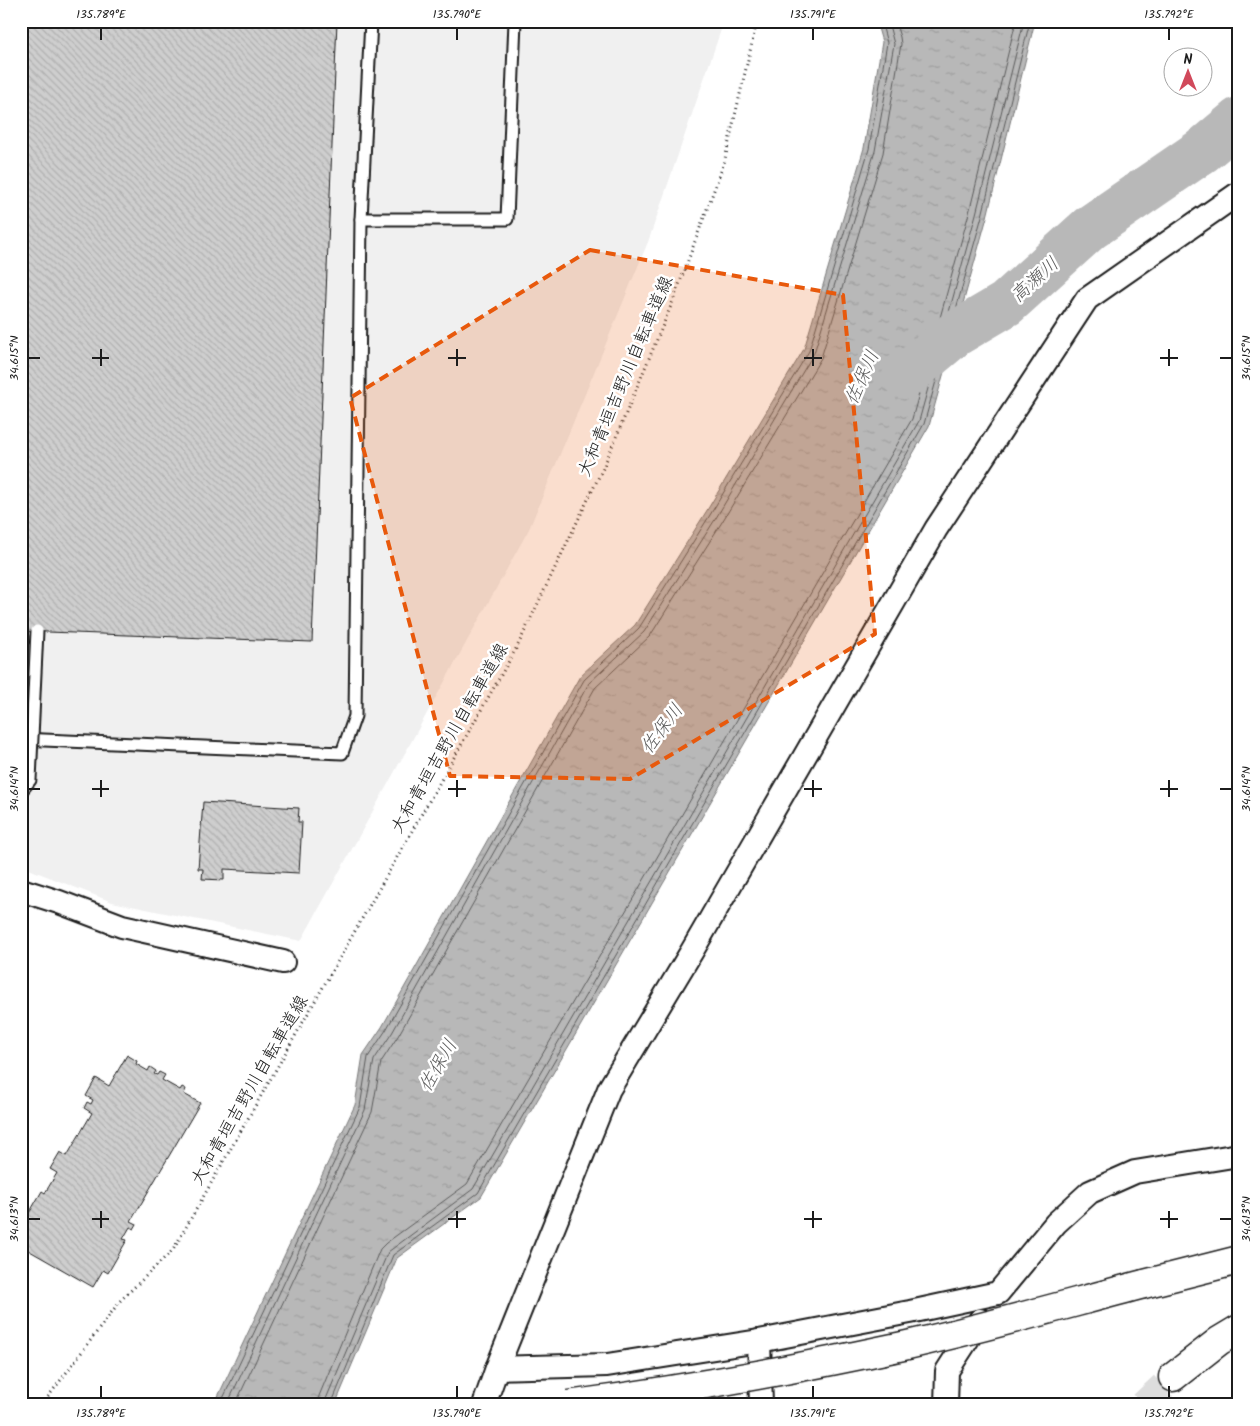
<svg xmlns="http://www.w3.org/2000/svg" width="1260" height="1426" font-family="Kalam,'Klee One',sans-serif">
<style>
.built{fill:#f0f0f0}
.water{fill:url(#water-ripples);stroke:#7a7a7a}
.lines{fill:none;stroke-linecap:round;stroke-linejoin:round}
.shore{stroke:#5a5a5a;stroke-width:1}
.river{stroke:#b8b8b8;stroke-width:46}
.building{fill:url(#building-back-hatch);stroke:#1c1c1c}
.highway-tunnel{stroke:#ddd;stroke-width:28;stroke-dasharray:28 14;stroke-linecap:butt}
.lane-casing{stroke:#1c1c1c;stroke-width:15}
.street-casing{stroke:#1c1c1c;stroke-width:26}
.highway-casing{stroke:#1c1c1c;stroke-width:31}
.path{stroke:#1c1c1c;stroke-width:3;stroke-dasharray:1 4;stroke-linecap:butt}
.lane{stroke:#fff;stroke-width:11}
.street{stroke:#fff;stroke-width:22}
.highway{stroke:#fff;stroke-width:28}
.lane-bridge-casing{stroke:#1c1c1c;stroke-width:15;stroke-linecap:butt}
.highway-bridge-casing{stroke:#1c1c1c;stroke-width:31;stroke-linecap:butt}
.lane-bridge{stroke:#fff;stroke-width:11}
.highway-bridge{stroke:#fff;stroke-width:28}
.marked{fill:#e8590c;fill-opacity:0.2;stroke:#e8590c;stroke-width:4;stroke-dasharray:10 6;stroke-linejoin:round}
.ticks{fill:none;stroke:#1c1c1c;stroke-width:2}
.labels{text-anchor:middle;stroke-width:5;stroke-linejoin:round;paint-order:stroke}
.street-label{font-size:18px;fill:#1c1c1c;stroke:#fff}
.water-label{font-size:19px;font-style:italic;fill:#5a5a5a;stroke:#fff}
.neatline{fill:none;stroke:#1c1c1c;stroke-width:2}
.ticks-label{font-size:12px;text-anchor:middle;fill:#1c1c1c}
</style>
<defs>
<pattern id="water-ripples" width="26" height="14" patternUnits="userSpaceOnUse" patternTransform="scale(1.25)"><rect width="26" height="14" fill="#b8b8b8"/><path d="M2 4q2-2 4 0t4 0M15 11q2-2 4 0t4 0" fill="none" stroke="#9e9e9e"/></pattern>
<pattern id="building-back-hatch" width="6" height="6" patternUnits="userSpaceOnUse" patternTransform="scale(1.25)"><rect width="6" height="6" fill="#cecece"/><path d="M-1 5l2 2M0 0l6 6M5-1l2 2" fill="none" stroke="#b0b0b0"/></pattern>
</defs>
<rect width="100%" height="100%" fill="#fff"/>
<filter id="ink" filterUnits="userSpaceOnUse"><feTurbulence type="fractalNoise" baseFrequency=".02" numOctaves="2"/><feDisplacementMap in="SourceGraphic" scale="10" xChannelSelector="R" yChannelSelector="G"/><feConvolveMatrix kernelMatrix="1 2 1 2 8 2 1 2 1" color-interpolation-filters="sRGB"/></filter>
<g filter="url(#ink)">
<!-- built -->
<path class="built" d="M21,21H724L648,242L529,529L301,941L112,902L21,866Z"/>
<!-- water -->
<path class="water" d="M876,21H1035L987,217L929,426L481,1197L397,1258L335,1405H214L355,1105L363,1055L382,1027L580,676L635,625L706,512L804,349L864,148L882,42Z"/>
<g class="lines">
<!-- shore -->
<g class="shore">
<path d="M220,1405L360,1107L368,1057L386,1030L584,680L639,628L710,515L809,351L869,149L887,43L881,21"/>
<path d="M227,1405L365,1110L374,1060L392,1033L589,683L644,632L716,518L814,353L875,151L894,44L888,21"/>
<path d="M235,1405L372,1112L381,1062L398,1036L595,688L650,636L722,522L821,358L883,153L901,44L900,37L895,21"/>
<path d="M317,1405L319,1396L380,1249L386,1243L467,1184L912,419L969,213L1016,21"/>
<path d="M325,1405L326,1399L388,1252L473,1189L919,421L976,214L1024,21"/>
<path d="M331,1405L393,1255L478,1193L924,424L982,216L1030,21"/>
</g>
<!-- river -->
<path class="river" d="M905,376L955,334L1006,304L1090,228L1202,151L1239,120"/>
</g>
<!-- building -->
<g class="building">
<path d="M21,21H337L312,642L21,631Z"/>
<path d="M203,802L299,808L298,822H302L299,873L224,869V880L202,879L203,869H198Z"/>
<path d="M127,1055L137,1061L136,1064L148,1071L150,1067L156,1071L154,1074L157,1075L159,1072L165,1075L162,1080L180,1090L182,1087L186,1089L184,1094L200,1103L131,1221L137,1224L134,1229L130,1227L123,1239L127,1240L108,1273L103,1270L93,1287L21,1246V1227L42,1191L45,1193L57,1173L50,1169L60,1152L67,1156L92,1113L84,1108L87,1102L91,1104L93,1100L86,1096L96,1078L109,1086Z"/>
</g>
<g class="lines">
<!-- highway-tunnel -->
<path class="highway-tunnel" d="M1143,1405L1173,1377"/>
<defs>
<g id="lane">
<path d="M361,219H507L515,21"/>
<path d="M21,739L342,753L355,716L361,219L371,21"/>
</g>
<g id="street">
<path d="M21,890L59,902L122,926L283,962"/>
<path d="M759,1341L761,1405"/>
<path d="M497,1368L607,1365L759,1341L910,1312L998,1293L1056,1223L1090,1192L1135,1172L1239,1155"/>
<path d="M484,1405L497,1368L609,1089L692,951L936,529L1087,299L1239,193"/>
<path d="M946,1405L947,1371L980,1320"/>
</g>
<g id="highway">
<path d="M1144,1284L1239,1260"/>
<path d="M1173,1377L1219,1341L1239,1329"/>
</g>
</defs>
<!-- lane casing -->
<use href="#lane" class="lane-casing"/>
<!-- street casing -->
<use href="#street" class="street-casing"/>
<!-- highway casing -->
<use href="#highway" class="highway-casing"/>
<!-- path -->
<path class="path" d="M42,1405L120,1301L173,1250L517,647L604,466L673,301L724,163L757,21"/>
<!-- lane -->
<use href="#lane" class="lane"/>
<!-- street -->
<use href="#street" class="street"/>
<!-- highway -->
<use href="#highway" class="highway"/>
<defs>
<path id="lane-bridge" d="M21,791L30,780L37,631"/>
<path id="highway-bridge" d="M568,1405C680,1390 792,1370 903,1346C984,1328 1064,1305 1144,1284"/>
</defs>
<!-- lane-bridge casing -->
<use href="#lane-bridge" class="lane-bridge-casing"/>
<!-- highway-bridge casing -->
<use href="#highway-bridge" class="highway-bridge-casing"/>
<!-- lane-bridge -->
<use href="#lane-bridge" class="lane-bridge"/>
<!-- highway-bridge -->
<use href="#highway-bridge" class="highway-bridge"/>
</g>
</g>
<!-- marked area -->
<path class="marked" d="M590,250L843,295L875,634L630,779L450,776L350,398Z"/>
<!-- ticks -->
<path class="ticks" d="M101,28V40M457,28V40M813,28V40M1169,28V40M101,349V366M457,349V366M813,349V366M1169,349V366M28,358H40M92,358H109M448,358H466M804,358H822M1160,358H1178M1220,358H1232M101,780V797M457,780V797M813,780V797M1169,780V797M28,789H40M92,789H109M448,789H466M804,789H822M1160,789H1178M1220,789H1232M101,1211V1228M457,1211V1228M813,1211V1228M1169,1211V1228M28,1219H40M92,1219H109M448,1219H466M804,1219H822M1160,1219H1178M1220,1219H1232M101,1386V1398M457,1386V1398M813,1386V1398M1169,1386V1398"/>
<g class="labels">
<!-- street labels -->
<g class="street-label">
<text transform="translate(625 376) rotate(-67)" y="6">大和青垣吉野川自転車道線</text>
<text transform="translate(449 738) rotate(-60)" y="6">大和青垣吉野川自転車道線</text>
<text transform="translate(249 1090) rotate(-60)" y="6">大和青垣吉野川自転車道線</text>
</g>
<!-- water labels -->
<g class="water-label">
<text transform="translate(1034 279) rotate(-42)" y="7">高瀬川</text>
<text transform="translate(861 377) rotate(-66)" y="7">佐保川</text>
<text transform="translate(661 728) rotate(-53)" y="7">佐保川</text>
<text transform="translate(437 1065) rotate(-60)" y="7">佐保川</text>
</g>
</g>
<!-- margin -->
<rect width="1260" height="1426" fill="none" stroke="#fff" stroke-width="55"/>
<!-- north arrow -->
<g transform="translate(1188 72)"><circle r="24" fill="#ffffff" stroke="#a4a4a4"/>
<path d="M0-4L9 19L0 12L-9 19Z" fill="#d1495b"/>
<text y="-8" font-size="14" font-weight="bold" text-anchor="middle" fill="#1c1c1c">N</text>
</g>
<rect x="28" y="28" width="1204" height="1370" class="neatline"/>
<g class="ticks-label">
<text x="101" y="18">135.789°E</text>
<text x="457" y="18">135.790°E</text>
<text x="813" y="18">135.791°E</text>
<text x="1169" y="18">135.792°E</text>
<text transform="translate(14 358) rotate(-90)" y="4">34.615°N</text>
<text transform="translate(1246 358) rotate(-90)" y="4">34.615°N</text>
<text transform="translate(14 789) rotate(-90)" y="4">34.614°N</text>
<text transform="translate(1246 789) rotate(-90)" y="4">34.614°N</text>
<text transform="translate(14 1219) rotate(-90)" y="4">34.613°N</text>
<text transform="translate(1246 1219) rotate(-90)" y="4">34.613°N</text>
<text x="101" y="1417">135.789°E</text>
<text x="457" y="1417">135.790°E</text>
<text x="813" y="1417">135.791°E</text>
<text x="1169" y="1417">135.792°E</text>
</g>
</svg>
